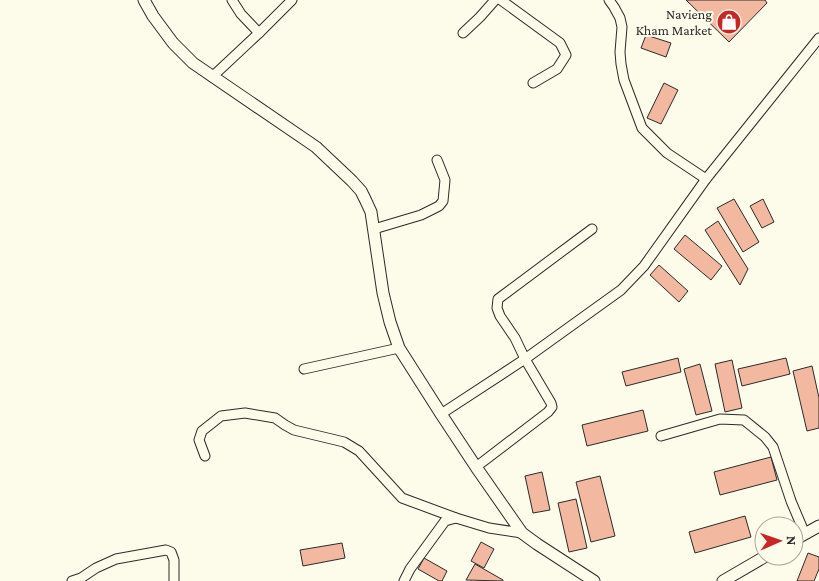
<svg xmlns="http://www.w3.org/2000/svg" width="819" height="581" font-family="'Crimson Pro',serif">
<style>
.building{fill:#f2b8a0;stroke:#2b2b2b}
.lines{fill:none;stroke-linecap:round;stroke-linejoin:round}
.minor-casing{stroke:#2b2b2b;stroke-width:11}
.tertiary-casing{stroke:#2b2b2b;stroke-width:13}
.minor{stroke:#fdfbea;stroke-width:9}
.tertiary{stroke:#fdfbea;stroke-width:11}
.labels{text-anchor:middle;stroke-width:4;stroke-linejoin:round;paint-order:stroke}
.poi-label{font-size:14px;fill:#2b2b2b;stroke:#fdfbea;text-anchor:end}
</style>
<rect width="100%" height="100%" fill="#fdfbea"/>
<!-- building -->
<g class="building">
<path d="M686,0H765L767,3L729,42Z"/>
<path d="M646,35L671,43L666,57L641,48Z"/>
<path d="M664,83L678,90L661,124L647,118Z"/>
<path d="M734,199L759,242L743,252L717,208Z"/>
<path d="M763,199L774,222L762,228L750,206Z"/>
<path d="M718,221L748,269L740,285L705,230Z"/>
<path d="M685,235L722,266L711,280L674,249Z"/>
<path d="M659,265L688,291L679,302L650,275Z"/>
<path d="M678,358L681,372L626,386L622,372Z"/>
<path d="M786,358L790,374L742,386L738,369Z"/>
<path d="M732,360L742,408L725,412L715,364Z"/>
<path d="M700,364L712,411L696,415L684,369Z"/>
<path d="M812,366L819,398V428L807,431L793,371Z"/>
<path d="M643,410L648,431L587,446L582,425Z"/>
<path d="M771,457L777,480L720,495L714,472Z"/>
<path d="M542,472L550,510L533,513L525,476Z"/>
<path d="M600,476L615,536L591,542L576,482Z"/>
<path d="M576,499L587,548L569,552L558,503Z"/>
<path d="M745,516L751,537L695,553L689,532Z"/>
<path d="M481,542L494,549L484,568L471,561Z"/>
<path d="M342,543L345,558L303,566L300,550Z"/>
<path d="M808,553L819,557V569L814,581H797Z"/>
<path d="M424,558L447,571L442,581H439L418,569Z"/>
<path d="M475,564L503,580V581L466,580Z"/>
</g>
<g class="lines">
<defs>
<g id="minor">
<path d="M232,0L241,14L259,33"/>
<path d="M501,0L560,43L566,55L557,69L533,83"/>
<path d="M609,0L614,7L620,18L622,27L620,52L621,64L624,80L642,128L667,153L706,179"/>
<path d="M463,33L480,17L495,0"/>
<path d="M212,77L259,33L292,0"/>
<path d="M374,229L421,215L439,206L443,201L445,180L437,160"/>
<path d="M304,369L399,348"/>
<path d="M441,414L525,359L621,290L644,266L706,179L819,38"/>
<path d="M661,436L720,419L744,420L765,437L773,447L791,501L805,534"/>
<path d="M205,456L199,440L202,431L221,416L245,413L275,418L285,425L294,430L344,442L359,451L402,498L456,518"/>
<path d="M476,467L548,412L552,407L551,403L525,359L515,338L500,316L497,308L498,299L592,229"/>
<path d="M72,581L81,578L96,568L116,559L166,550L171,552L174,560V581"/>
<path d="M404,581L410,569L445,521L456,518L489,528L522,533"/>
</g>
<g id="tertiary">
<path d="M144,0L153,16L173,43L193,63L316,147L352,181L361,191L365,199L371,212L383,293L390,322L399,348L441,414L476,467L522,533L537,544L594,581"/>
<path d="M794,540L819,526"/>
<path d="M723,581L766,556"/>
</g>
</defs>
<!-- minor casing -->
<use href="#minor" class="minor-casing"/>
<!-- tertiary casing -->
<use href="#tertiary" class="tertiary-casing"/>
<!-- minor -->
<use href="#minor" class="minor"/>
<!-- tertiary -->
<use href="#tertiary" class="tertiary"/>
</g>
<!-- icons -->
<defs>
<symbol id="shop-disc" viewBox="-11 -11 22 22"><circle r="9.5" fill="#c62828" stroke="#fdfbea"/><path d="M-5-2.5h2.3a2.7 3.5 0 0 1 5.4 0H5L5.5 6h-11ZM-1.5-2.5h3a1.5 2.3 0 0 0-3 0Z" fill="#fff"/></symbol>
</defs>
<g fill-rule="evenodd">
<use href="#shop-disc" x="715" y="8" width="28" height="28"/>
</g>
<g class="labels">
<!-- poi labels -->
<g class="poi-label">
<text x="712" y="19">Navieng<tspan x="712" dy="16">Kham Market</tspan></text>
</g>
</g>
<!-- north arrow -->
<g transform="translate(779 541) rotate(88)"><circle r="24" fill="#fdfbea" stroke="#a9a89e"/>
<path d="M0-4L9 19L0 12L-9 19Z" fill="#c62828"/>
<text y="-8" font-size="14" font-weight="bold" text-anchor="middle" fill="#2b2b2b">N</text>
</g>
</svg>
